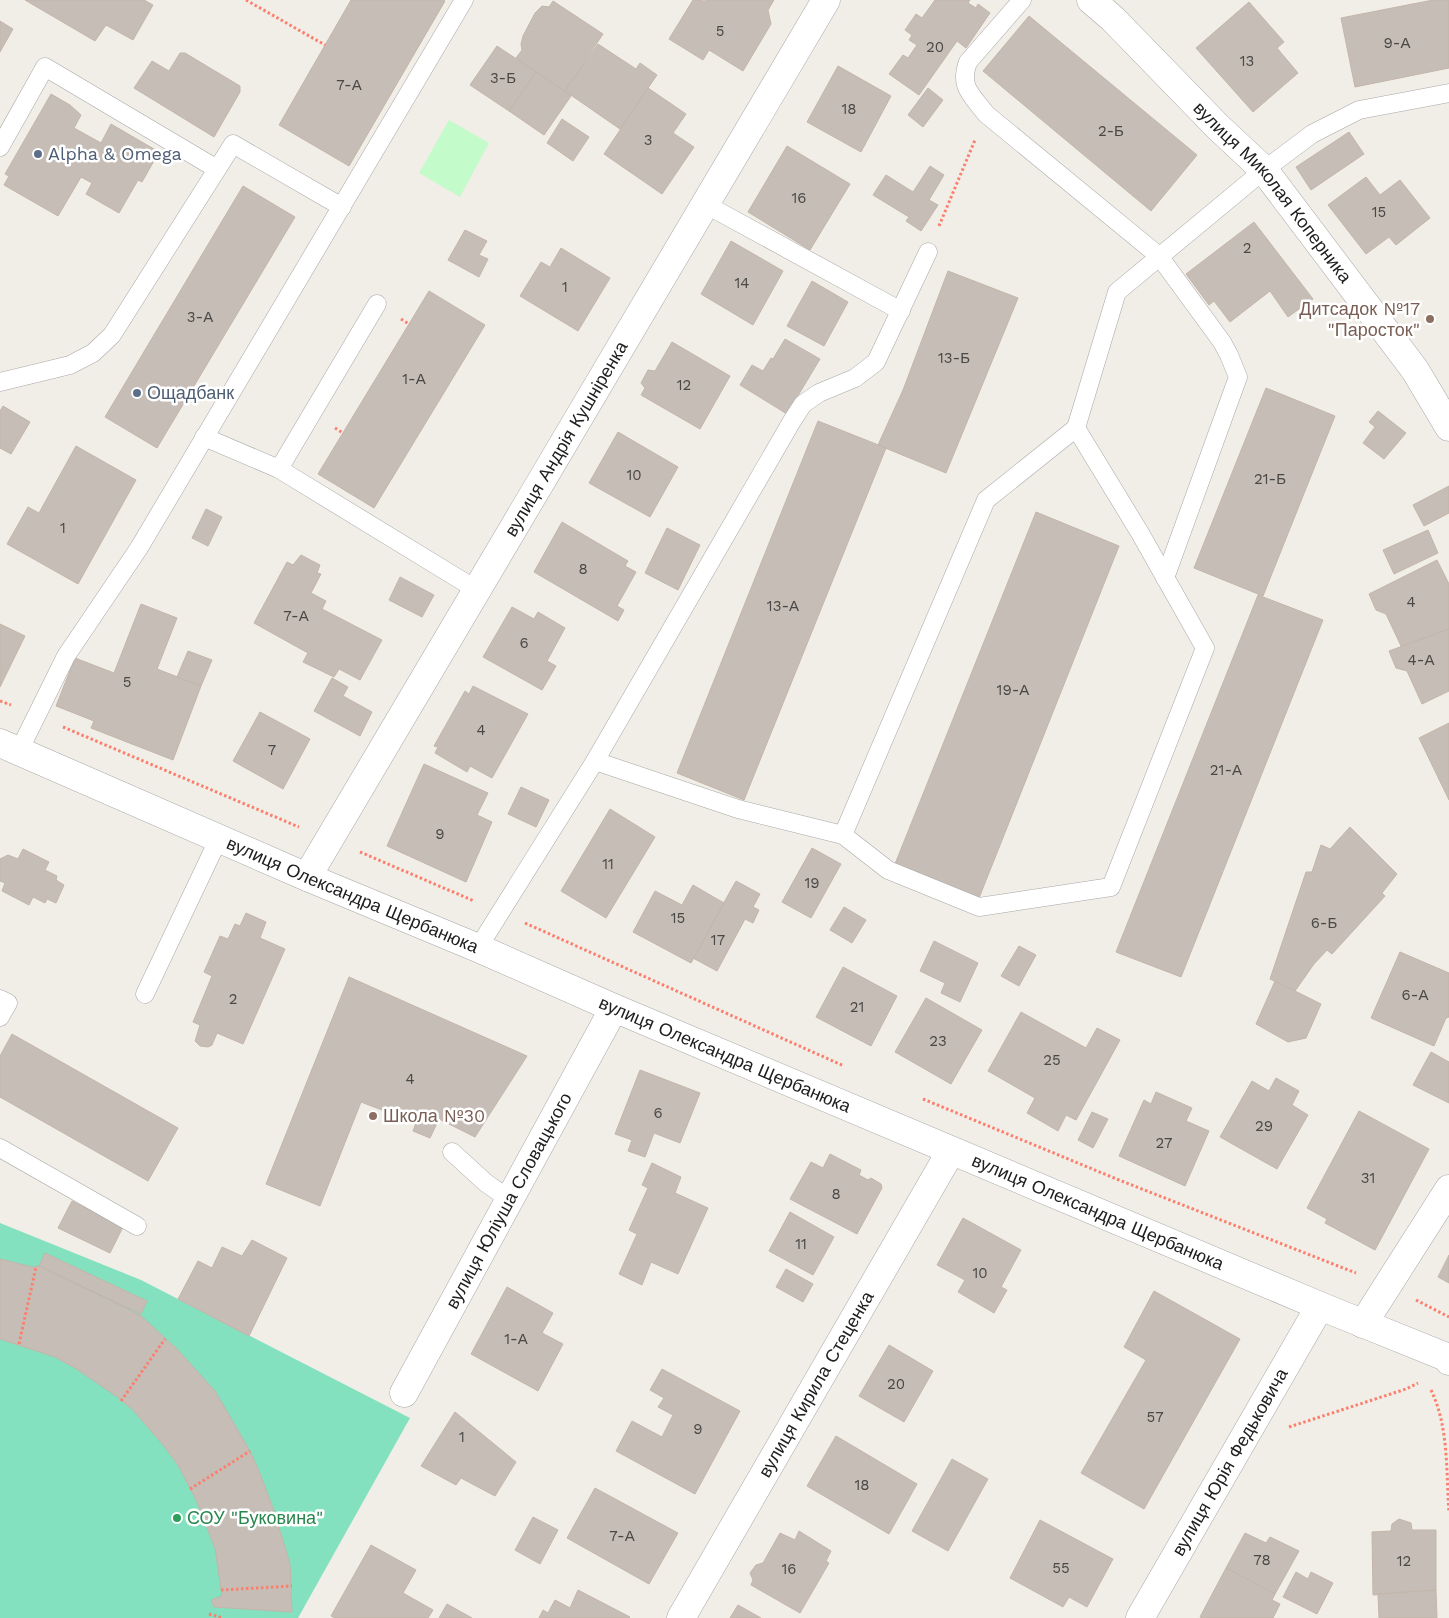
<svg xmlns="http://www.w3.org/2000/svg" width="1449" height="1618" font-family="'Work Sans',sans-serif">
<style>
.park{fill:#c4fbca}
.pitch{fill:#84e1c0}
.building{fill:#c6beb6;stroke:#c3b5a9}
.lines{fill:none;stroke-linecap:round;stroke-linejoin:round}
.service-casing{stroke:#a7a7a7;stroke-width:19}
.minor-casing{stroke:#a7a7a7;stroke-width:29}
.tertiary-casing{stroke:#a7a7a7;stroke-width:29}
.path{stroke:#fc7f6d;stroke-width:3;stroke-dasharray:2.5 2.5;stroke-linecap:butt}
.service{stroke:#fff;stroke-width:18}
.minor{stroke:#fff;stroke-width:28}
.tertiary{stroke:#fff;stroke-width:28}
.service-dot{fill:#5c6f8a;stroke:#fff;stroke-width:2}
.education-dot{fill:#8d6e63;stroke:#fff;stroke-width:2}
.leisure-dot{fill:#2e9e5b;stroke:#fff;stroke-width:2}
.labels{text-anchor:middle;stroke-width:5;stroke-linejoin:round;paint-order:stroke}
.number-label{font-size:15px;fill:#4a4846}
.service-label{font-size:18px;fill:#4e5e75;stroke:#fff;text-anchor:start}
.street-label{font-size:18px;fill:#202020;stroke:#fff}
.education-label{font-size:18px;fill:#785e54;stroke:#fff;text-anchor:end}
.leisure-label{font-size:18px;fill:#27864d;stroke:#fff;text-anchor:start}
</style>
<rect width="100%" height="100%" fill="#f1eee7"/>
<!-- park -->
<path class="park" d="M449,120L489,143L460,197L419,173Z"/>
<!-- pitch -->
<path class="pitch" d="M0,1223L141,1280L410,1418L298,1618H0Z"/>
<!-- building -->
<g class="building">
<path d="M25,0H144L153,5L133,40L106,25L95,41Z"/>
<path d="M351,0H443L445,1L349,166L279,125Z"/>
<path d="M693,0L705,1L706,0H774L768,10L771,24L743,71L709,50L703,60L669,39Z"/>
<path d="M935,0H970L968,3L976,8L978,4L990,13L966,48L957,41L919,95L889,74L903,55L908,58L917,45L909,40L912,35L905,30L916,14L922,18Z"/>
<path d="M1433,0H1449V68L1355,87L1341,18Z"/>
<path d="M553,1L603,34L565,91L516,58L522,50L521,44L523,36L535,13L542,6L549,7Z"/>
<path d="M1249,2L1284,42L1277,48L1298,73L1253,112L1196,48Z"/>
<path d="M1029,16L1197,155L1151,211L983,71Z"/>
<path d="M0,21L13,29L0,52Z"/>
<path d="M598,44L636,69L640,63L657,75L620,129L565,91Z"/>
<path d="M497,46L536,72L509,111L470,85Z"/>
<path d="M180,53H185L240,86V92L214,137L134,88L152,61L169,71Z"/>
<path d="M838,66L891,96L861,152L807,122Z"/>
<path d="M536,72L571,96L544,135L509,111Z"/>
<path d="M648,88L686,114L673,133L694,147L662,194L604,154Z"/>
<path d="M928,88L943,100L923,127L908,115Z"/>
<path d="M51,94L70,105L81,115L74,128L101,143L111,124L159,152L142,182L138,180L119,213L86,194L92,183L81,177L58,216L4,185L9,176L5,174Z"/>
<path d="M562,119L589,137L573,161L547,143Z"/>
<path d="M1349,132L1364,154L1311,190L1296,167Z"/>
<path d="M787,146L850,184L810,250L748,212Z"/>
<path d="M930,166L944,175L929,200L938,205L921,231L906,221L909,217L873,195L886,175L913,192Z"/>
<path d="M1366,177L1380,195L1400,180L1430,218L1396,245L1389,237L1366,254L1328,205Z"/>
<path d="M243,186L295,217L157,448L105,417Z"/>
<path d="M1254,222L1313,299L1288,317L1270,291L1230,322L1214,301L1209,305L1186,274Z"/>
<path d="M465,230L487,241L479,255L488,259L479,277L448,260Z"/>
<path d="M731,241L783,271L753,325L701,294Z"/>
<path d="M561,248L610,278L578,331L520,296L541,262L550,267Z"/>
<path d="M948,271L1018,298L946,473L878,445L903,390Z"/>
<path d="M812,281L848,302L824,346L787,326Z"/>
<path d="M429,291L485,325L374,508L318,474Z"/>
<path d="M785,339L820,359L787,414L740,385L752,365L763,371L771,358L773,359Z"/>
<path d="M672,342L730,376L700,429L641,395L645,388L641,383L648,370L655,371Z"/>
<path d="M1266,388L1335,416L1263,596L1194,568Z"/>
<path d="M3,406L30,422L11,454L0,448V411Z"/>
<path d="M1378,411L1406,433L1384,459L1363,443L1375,427L1369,422Z"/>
<path d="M818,421L886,448L744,800L677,773Z"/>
<path d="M618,432L678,467L650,517L589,483Z"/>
<path d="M76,446L136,480L78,584L7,544L28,507L39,513Z"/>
<path d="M1449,486V513L1424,526L1413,505Z"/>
<path d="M206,509L222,517L208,546L192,538Z"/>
<path d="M1036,512L1119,546L979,898L895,864Z"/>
<path d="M562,522L628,561L625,566L636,572L617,606L624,610L618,621L534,572Z"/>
<path d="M667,528L700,545L678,590L645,573Z"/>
<path d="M1428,530L1438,553L1394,574L1383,550Z"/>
<path d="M301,555L320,565L317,573L321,574L311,593L326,601L322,609L382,640L360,680L339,669L334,677L303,662L308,653L254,623L287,562L293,565Z"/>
<path d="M1437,560L1449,584V629L1401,646L1386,614L1376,610L1369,594Z"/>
<path d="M400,577L434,595L422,617L389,600Z"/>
<path d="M1258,595L1323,620L1181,977L1116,952Z"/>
<path d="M141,604L177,618L157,669L201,686L173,760L91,728L94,721L56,706L75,658L114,673Z"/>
<path d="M512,607L534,619L538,612L565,628L547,661L556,666L542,690L483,657Z"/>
<path d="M0,624L25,636L0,687Z"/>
<path d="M1449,629V691L1422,704L1407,671L1396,668L1389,651Z"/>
<path d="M188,651L212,660L201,686L177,677Z"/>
<path d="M332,678L348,687L343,696L372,712L360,736L314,711Z"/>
<path d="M473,686L528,714L492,778L470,766L467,772L435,753L438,747L434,746L465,691L469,694Z"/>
<path d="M260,712L310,739L283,789L233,761Z"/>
<path d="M1449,723V800L1419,738Z"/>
<path d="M424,764L488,793L477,815L492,822L466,882L387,846Z"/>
<path d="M521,787L549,800L536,827L508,814Z"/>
<path d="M610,809L655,837L606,918L561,891Z"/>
<path d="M1350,827L1397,874L1382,893L1385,896L1332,954L1327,950L1314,964L1295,991L1270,979L1306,872H1312L1321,845L1330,849Z"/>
<path d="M812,848L841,864L811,918L782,902Z"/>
<path d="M23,849L49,862L45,870L57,876L56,880L64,885L56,903L47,899L45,903L33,897L29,905L2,891L5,883L0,881V859L8,855L18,859Z"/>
<path d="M736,881L760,894L753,907L759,910L753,923L745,919L717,971L693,958Z"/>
<path d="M693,885L724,903L691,963L633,932L655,891L682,905Z"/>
<path d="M844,907L866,920L852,943L830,930Z"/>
<path d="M246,913L266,922L260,938L285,949L243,1044L217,1033L212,1045L208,1047L200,1046L195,1041L200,1025L193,1022L212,976L204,972L220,936L228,939L235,924L240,926Z"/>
<path d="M934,941L978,963L960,1002L941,993L945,983L920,971Z"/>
<path d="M1019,946L1036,955L1019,986L1001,976Z"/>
<path d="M1400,952L1449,973V1017L1446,1018L1434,1046L1371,1018Z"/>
<path d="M843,967L897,996L871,1046L816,1017Z"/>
<path d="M349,977L527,1056L475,1137L439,1119L430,1138L413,1131L416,1123L361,1102L320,1206L266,1184Z"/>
<path d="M1275,981L1321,1004L1306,1038L1288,1042L1256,1024Z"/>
<path d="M926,998L982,1030L951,1084L895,1052Z"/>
<path d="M1021,1012L1086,1048L1097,1028L1120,1040L1076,1120L1066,1115L1058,1131L1027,1113L1035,1098L988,1071Z"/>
<path d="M12,1034L178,1128L148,1181L0,1097V1056Z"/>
<path d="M1431,1052L1449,1062V1103L1413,1085Z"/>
<path d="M640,1070L700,1093L680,1143L654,1133L645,1157L628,1151L632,1140L615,1134Z"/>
<path d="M1276,1078L1299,1091L1292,1105L1308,1115L1277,1169L1220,1137L1252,1081L1269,1091Z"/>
<path d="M1156,1092L1192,1108L1186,1121L1209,1131L1185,1186L1119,1156L1144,1100L1151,1104Z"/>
<path d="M1359,1111L1429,1149L1375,1250L1325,1223L1327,1219L1307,1208Z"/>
<path d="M1092,1112L1108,1119L1093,1148L1078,1140Z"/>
<path d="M830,1154L861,1170L859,1175L868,1180L871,1178L881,1184L882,1188L857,1234L790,1199L811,1162L823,1168Z"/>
<path d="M652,1163L681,1177L675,1193L708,1208L678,1274L651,1262L642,1285L619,1274L637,1234L629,1230L648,1188L642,1185Z"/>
<path d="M72,1201L123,1227L110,1253L58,1228Z"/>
<path d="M790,1212L834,1237L813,1275L769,1251Z"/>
<path d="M963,1218L1021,1250L1001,1287L1007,1290L994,1313L958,1292L965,1280L937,1265Z"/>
<path d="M252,1240L287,1258L249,1336L178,1299L198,1261L212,1268L222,1247L242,1256Z"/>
<path d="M45,1253L147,1301L141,1314L39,1266Z"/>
<path d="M1449,1255V1283L1438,1277Z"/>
<path d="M0,1259L32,1267L39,1266L140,1315L177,1349L215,1391L250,1451L259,1471L274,1511L290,1564L292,1612L214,1607L211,1600L222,1596L215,1548L196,1500L179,1467L164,1446L132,1409L116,1396L75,1368L55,1357L0,1339Z"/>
<path d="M786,1269L813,1284L803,1302L776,1287Z"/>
<path d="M507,1287L553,1313L542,1333L563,1344L538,1391L471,1354Z"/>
<path d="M1154,1291L1240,1339L1144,1509L1081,1473L1146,1360L1124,1347Z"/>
<path d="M889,1345L933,1371L904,1422L859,1396Z"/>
<path d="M662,1369L740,1411L695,1494L616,1451L632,1421L662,1437L673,1415L658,1407L664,1398L650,1390Z"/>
<path d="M455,1412L516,1462L495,1496L461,1478L456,1485L421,1466Z"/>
<path d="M836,1436L917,1484L889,1534L807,1486Z"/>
<path d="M952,1459L988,1479L948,1551L912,1531Z"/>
<path d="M595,1488L678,1533L649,1584L567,1538Z"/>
<path d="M533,1517L558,1530L540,1564L515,1550Z"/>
<path d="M1399,1519L1411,1523L1412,1530H1436V1590L1373,1595L1372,1532L1391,1531L1392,1524Z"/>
<path d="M1040,1520L1113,1559L1087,1607L1069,1597L1063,1607L1010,1578Z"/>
<path d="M799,1531L831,1551L826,1561L829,1563L800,1613L751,1585L753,1580L750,1573L756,1565L763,1563L780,1533L795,1540Z"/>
<path d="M1245,1533L1266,1543L1270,1537L1299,1551L1275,1594L1226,1568Z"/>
<path d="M371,1545L416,1570L403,1593L433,1610L428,1618H335L331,1616Z"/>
<path d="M1226,1568L1275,1594L1272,1600L1280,1604L1273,1618H1203L1200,1617Z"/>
<path d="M1296,1572L1308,1579L1311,1572L1333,1583L1317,1614L1283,1597Z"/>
<path d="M578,1590L630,1617L629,1618H539L543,1610L548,1613L555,1600L570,1608Z"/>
<path d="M1436,1590L1437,1618H1379L1378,1594Z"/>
<path d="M447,1604L472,1618H439Z"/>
<path d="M738,1605L761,1618H730Z"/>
</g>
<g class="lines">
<defs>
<g id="service">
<path d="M1022,0L968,62C959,87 971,94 986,114L1159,256L1222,342L1229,355L1238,377L1165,578"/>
<path d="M0,147L45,67L217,169"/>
<path d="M705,204L901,311"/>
<path d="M0,382L70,365L93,353L112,335L233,144L342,207"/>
<path d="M204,437L279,469L477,590"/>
<path d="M279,469L377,304"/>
<path d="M19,751L66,656L139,548L464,0"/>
<path d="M595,761L738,809L843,835L986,500L1076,428L1117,292L1264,170L1312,134L1359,110L1449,93"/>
<path d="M843,835L888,870L979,907L1111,887L1205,648L1140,533L1076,428"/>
<path d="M478,948L595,761L792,421L803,404L819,393L855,378L876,362L928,252"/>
<path d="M145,994L219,838"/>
<path d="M0,999L8,1003L0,1017"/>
<path d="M0,1148L137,1226"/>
<path d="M452,1152L486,1183L509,1199"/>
</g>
<g id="minor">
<path id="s1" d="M1091,0L1113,19L1218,127L1264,170L1415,370L1449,427"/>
<path id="s2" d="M307,877L826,0"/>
<path d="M1363,1324L1449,1189"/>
<path id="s3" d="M404,1393L614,1008"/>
<path id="s4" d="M681,1618L951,1151"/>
</g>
<g id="tertiary">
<path id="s5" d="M0,743L307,877L478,948L614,1008L1320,1306L1446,1357L1449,1361"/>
<path id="s6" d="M1140,1618L1320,1306"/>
</g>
</defs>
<!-- service casing -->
<use href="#service" class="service-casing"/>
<!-- minor casing -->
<use href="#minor" class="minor-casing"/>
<!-- tertiary casing -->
<use href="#tertiary" class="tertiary-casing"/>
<!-- path -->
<g class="path">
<path d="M246,0L325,45"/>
<path d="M939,226L975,140"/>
<path d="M401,319L409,324"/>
<path d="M335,428L343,433"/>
<path d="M0,701L11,705"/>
<path d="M63,727L299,827"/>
<path d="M360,852L474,901"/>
<path d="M525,923L844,1066"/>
<path d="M923,1099L1119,1180L1356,1273"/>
<path d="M1416,1300L1449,1317"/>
<path d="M19,1344L36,1267"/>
<path d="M1431,1390C1449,1427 1446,1472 1449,1512"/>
<path d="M121,1401L165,1339"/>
<path d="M1289,1427L1406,1389L1418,1383"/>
<path d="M190,1489L250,1451"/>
<path d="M221,1590L292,1586"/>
<path d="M209,1614L223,1618"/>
</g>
<!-- service -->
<use href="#service" class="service"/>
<!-- minor -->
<use href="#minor" class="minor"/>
<!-- tertiary -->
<use href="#tertiary" class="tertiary"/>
</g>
<!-- markers -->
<g class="service-dot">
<circle cx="38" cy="154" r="5"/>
<circle cx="137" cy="393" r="5"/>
</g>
<g class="education-dot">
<circle cx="1430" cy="319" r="5"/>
<circle cx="373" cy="1116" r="5"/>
</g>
<circle class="leisure-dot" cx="177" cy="1518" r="5"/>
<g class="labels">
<!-- number labels -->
<g class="number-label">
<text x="720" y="36">5</text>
<text x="1397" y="48">9-А</text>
<text x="935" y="52">20</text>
<text x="1247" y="66">13</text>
<text x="503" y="83">3-Б</text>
<text x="349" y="90">7-А</text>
<text x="849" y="114">18</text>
<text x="1111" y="136">2-Б</text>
<text x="648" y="145">3</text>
<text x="799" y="203">16</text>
<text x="1379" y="217">15</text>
<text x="1247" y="253">2</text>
<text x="742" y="288">14</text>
<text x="565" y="292">1</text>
<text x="200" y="322">3-А</text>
<text x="954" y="363">13-Б</text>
<text x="414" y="384">1-А</text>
<text x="684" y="390">12</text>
<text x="634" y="480">10</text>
<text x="1270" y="484">21-Б</text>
<text x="63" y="533">1</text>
<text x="583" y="574">8</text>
<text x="1411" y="607">4</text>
<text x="783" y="611">13-А</text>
<text x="296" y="621">7-А</text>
<text x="524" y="648">6</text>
<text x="1421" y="665">4-А</text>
<text x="127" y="687">5</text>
<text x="1013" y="695">19-А</text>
<text x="481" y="735">4</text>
<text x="272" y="755">7</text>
<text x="1226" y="775">21-А</text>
<text x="440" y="839">9</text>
<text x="608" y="869">11</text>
<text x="812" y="888">19</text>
<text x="678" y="923">15</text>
<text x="1324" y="928">6-Б</text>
<text x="718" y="945">17</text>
<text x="1415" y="1000">6-А</text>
<text x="233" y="1004">2</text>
<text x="857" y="1012">21</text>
<text x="938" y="1046">23</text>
<text x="1052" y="1065">25</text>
<text x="410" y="1084">4</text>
<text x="658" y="1118">6</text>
<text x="1264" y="1131">29</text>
<text x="1164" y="1148">27</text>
<text x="1368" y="1183">31</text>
<text x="836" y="1199">8</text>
<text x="801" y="1249">11</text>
<text x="980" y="1278">10</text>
<text x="516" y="1344">1-А</text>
<text x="896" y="1389">20</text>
<text x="1155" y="1422">57</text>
<text x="698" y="1434">9</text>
<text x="462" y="1442">1</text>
<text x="862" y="1490">18</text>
<text x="622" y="1541">7-А</text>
<text x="1262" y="1565">78</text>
<text x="1404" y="1566">12</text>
<text x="1061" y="1573">55</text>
<text x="789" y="1574">16</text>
</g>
<!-- service labels -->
<g class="service-label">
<text x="48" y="160">Alpha &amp; Omega</text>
<text x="147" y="399">Ощадбанк</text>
</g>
<!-- street labels -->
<g class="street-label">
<text dy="6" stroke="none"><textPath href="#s1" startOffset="265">вулиця Миколая Коперника</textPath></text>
<text dy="6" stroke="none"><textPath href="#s2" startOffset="509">вулиця Андрія Кушніренка</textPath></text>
<text dy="6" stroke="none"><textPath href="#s5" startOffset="384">вулиця Олександра Щербанюка</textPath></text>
<text dy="6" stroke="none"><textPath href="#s5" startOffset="789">вулиця Олександра Щербанюка</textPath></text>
<text dy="6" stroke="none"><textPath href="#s3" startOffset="219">вулиця Юліуша Словацького</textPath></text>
<text dy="6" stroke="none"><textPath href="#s5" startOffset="1194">вулиця Олександра Щербанюка</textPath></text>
<text dy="6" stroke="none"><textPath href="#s4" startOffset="270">вулиця Кирила Стеценка</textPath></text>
<text dy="6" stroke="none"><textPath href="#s6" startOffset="180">вулиця Юрія Федьковича</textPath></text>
</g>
<!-- education labels -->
<g class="education-label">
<text x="1420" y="315">Дитсадок №17<tspan x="1420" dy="21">"Паросток"</tspan></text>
<text x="383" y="1122" text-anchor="start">Школа №30</text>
</g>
<!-- leisure labels -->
<g class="leisure-label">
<text x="187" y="1524">СОУ "Буковина"</text>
</g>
</g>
</svg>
